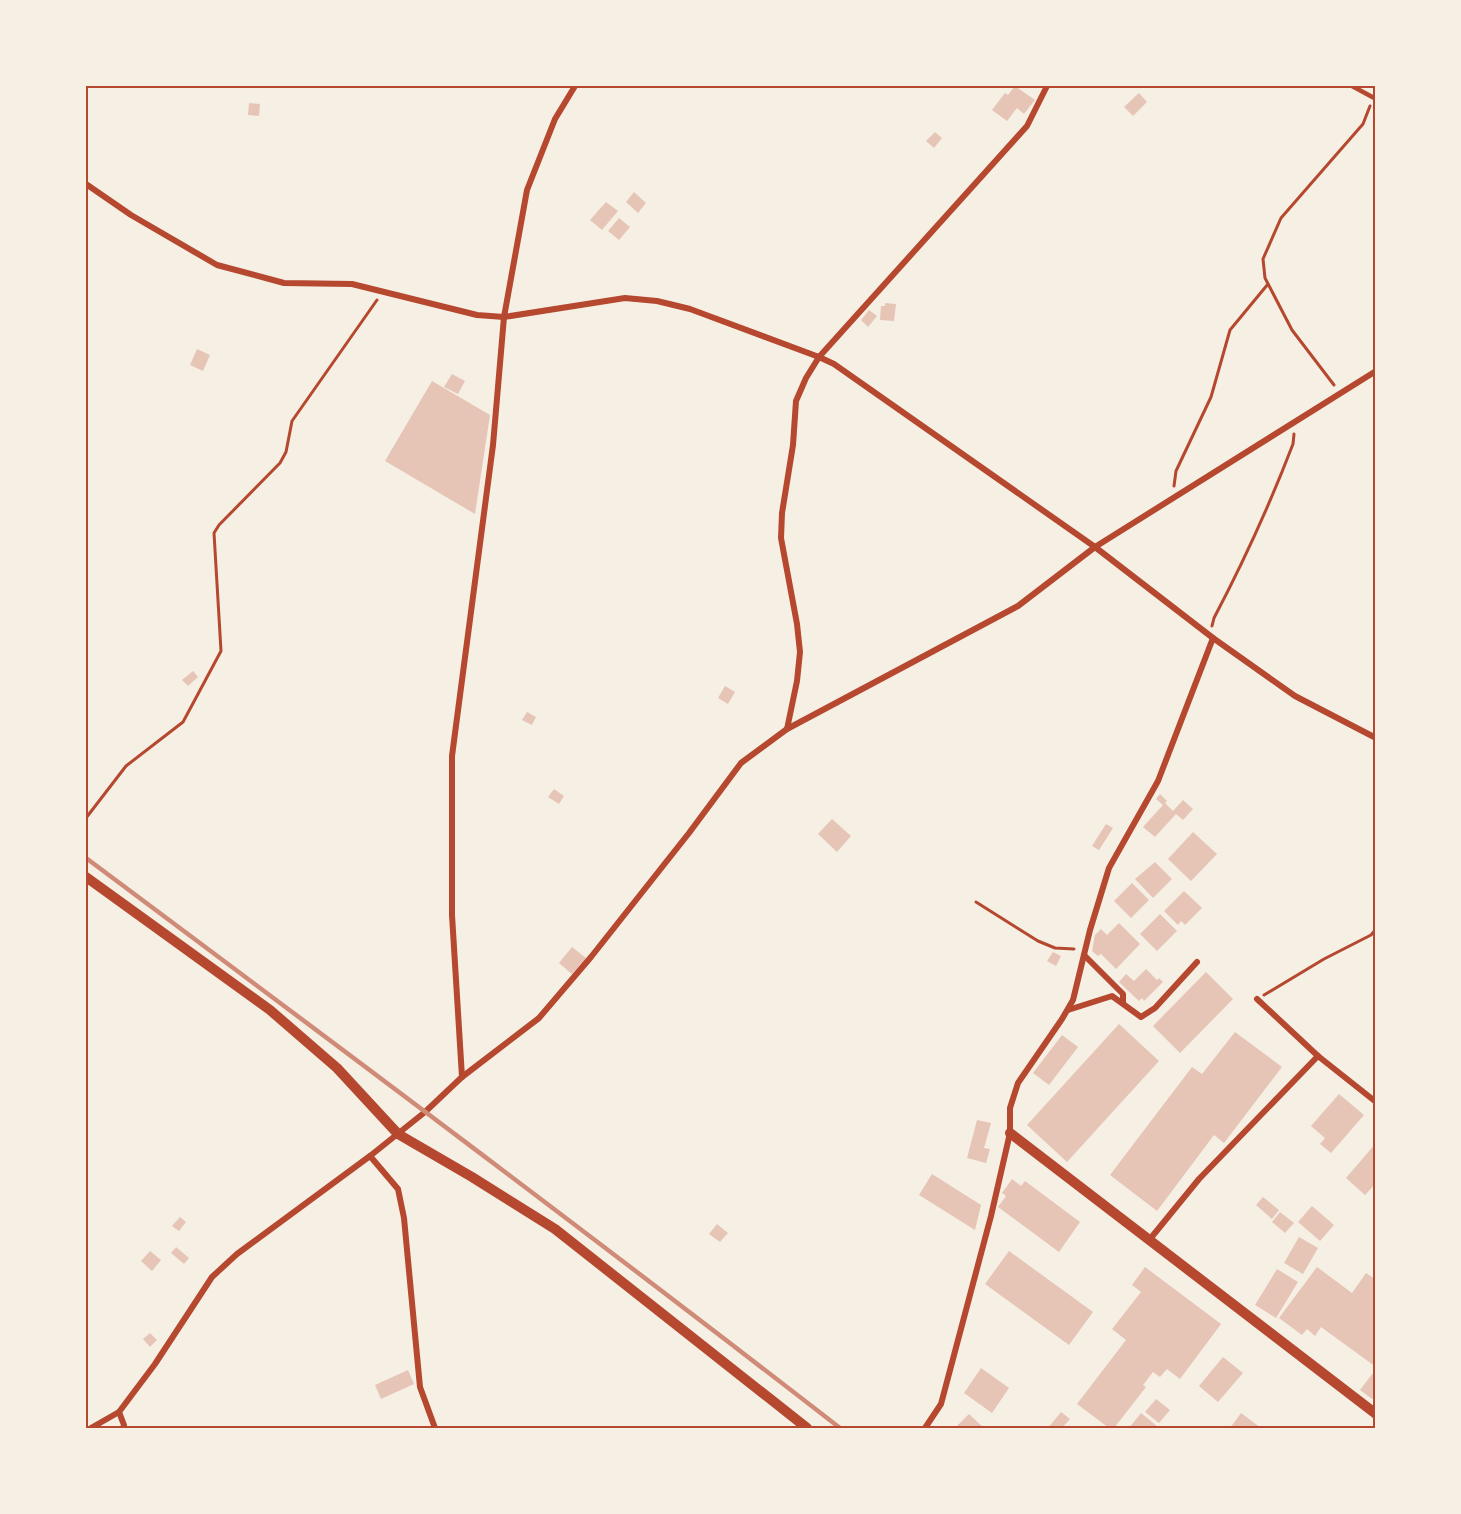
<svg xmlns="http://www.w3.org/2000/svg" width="1461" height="1514" font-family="Raleway,sans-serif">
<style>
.building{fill:#e6c5b7}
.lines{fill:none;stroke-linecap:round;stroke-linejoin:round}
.path{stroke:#b5482f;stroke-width:3}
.service{stroke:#b5482f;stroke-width:4.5}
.minor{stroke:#b5482f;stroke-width:6}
.tertiary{stroke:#b5482f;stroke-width:10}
.rail{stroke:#cf8b77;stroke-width:4.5}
.neatline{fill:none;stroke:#b5482f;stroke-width:2}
</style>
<rect width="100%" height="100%" fill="#f6efe4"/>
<!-- building -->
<g class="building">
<path d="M1015,86L1035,100L1024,114L1017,108L1007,121L992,110L1005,93L1008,95Z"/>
<path d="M1139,93L1147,102L1133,116L1124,107Z"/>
<path d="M249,103L260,104L259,116L248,115Z"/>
<path d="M935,132L942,138L934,148L926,141Z"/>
<path d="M634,192L646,203L638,213L626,202Z"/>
<path d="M606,202L618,211L602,230L590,220Z"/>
<path d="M619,218L630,227L619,240L608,231Z"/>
<path d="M885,303L896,304L894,321L880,320L881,306H885Z"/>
<path d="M869,310L877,316L868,327L861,320Z"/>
<path d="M197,349L210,355L203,371L190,365Z"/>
<path d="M452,374L465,381L458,394L444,387Z"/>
<path d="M432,381L490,415L475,514L385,461Z"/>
<path d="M193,671L198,677L188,686L182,680Z"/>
<path d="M725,686L735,692L728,704L718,698Z"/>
<path d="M527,712L536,717L532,725L522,720Z"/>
<path d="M554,789L564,796L559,804L548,797Z"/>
<path d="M1160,794L1167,801L1165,803L1173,811L1183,800L1193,809L1183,820L1176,814L1155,837L1143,827L1163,805L1156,799Z"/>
<path d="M832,819L851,836L837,852L818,834Z"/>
<path d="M1106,824L1113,828L1099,850L1092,846Z"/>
<path d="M1193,832L1217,854L1191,881L1168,859Z"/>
<path d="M1155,862L1172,879L1153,898L1135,879Z"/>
<path d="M1132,883L1149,900L1131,918L1114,901Z"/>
<path d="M1184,891L1202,908L1185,925L1181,921L1178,925L1164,911Z"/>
<path d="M1160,914L1177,931L1157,951L1140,934Z"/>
<path d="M1119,923L1140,944L1116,969L1101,954L1098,956L1092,951L1095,935L1101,929L1107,935Z"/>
<path d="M572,947L586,958L572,974L559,963Z"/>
<path d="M1053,952L1061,956L1056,966L1047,961Z"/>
<path d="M1146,969L1157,980L1159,978L1163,982L1144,1001L1142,998L1139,1001L1119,982L1126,974L1134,981Z"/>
<path d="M1206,972L1233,999L1180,1053L1153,1026Z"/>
<path d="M1119,1024L1159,1061L1067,1162L1027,1125Z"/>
<path d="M1235,1032L1282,1067L1224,1143L1214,1135L1157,1211L1110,1175L1192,1067L1202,1074Z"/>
<path d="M1062,1035L1078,1047L1049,1085L1033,1073Z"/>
<path d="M1339,1094L1364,1115L1331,1153L1320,1144L1325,1138L1311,1126Z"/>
<path d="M977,1120L991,1123L984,1148L990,1149L986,1163L967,1158Z"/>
<path d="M1376,1143V1183L1365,1195L1346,1178Z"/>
<path d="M932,1174L981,1205L975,1230L919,1195Z"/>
<path d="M1012,1179L1021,1186L1025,1181L1080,1222L1059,1252L998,1207L1006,1196L1002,1193Z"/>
<path d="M1263,1197L1279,1210L1272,1219L1256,1205Z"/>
<path d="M1312,1206L1334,1225L1320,1241L1298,1222Z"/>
<path d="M1280,1212L1294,1223L1285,1233L1272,1222Z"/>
<path d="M180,1217L186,1222L179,1231L172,1226Z"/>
<path d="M717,1224L728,1233L720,1242L709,1234Z"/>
<path d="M1299,1237L1318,1248L1303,1274L1284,1263Z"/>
<path d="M176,1247L189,1258L184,1264L171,1253Z"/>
<path d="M150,1251L161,1260L152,1271L141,1261Z"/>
<path d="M1009,1251L1093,1312L1069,1345L985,1284Z"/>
<path d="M1145,1267L1221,1324L1180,1379L1167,1369L1160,1377L1153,1372L1143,1385L1146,1387L1114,1428H1109L1077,1404L1126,1340L1112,1329L1141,1292L1132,1285Z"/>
<path d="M1317,1267L1352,1293L1366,1273L1376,1280V1367L1321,1327L1315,1336L1307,1329L1302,1335L1279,1318Z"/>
<path d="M1277,1269L1298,1282L1276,1318L1255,1305Z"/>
<path d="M150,1333L157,1340L150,1347L143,1339Z"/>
<path d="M1223,1357L1243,1373L1218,1402L1199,1386Z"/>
<path d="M981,1368L1009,1388L992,1413L964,1393Z"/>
<path d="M1376,1369V1395L1372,1399L1360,1390Z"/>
<path d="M408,1370L414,1384L381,1399L375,1385Z"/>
<path d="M1156,1399L1170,1410L1159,1423L1145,1412Z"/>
<path d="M1061,1412L1070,1419L1062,1428H1048Z"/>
<path d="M1141,1413L1158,1427L1156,1428H1129Z"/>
<path d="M1241,1413L1261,1428H1230Z"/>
<path d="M969,1414L984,1428H955Z"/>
</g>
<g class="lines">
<!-- path -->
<g class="path">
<path d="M1334,385L1292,330L1265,278L1263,259L1281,218L1363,124L1370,106"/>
<path d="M1174,486L1176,471L1211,397L1230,330L1268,284"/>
<path d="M1212,626L1214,618C1244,561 1270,504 1293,444L1294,434"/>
<path d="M86,818L126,766L183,722L221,651L214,533L219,525L280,463L286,452L292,421L377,300"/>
<path d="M976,902L1038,941L1055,948L1074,949"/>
<path d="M1264,995L1324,959L1371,935L1376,929"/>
</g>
<!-- service -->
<path class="service" d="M1352,86L1376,99"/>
<!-- minor -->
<g class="minor">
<path d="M86,184L131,215L217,265L284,283L352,284L477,315L504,317L625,298L657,301L690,309L819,357L834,364L1095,547L1213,638L1295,696L1376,738"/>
<path d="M787,729L797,681L800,652L797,624L781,538L782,513L793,445L796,401L806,378L819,357L1027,126L1047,86"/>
<path d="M1084,955L1123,994V1003"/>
<path d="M1068,1010L1112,996L1141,1017L1155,1008L1197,962"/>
<path d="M1318,1056L1376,1102"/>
<path d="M462,1077L452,915V756L493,445L504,317L527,190L555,119L575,86"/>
<path d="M370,1156L398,1189L404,1218L420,1387L435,1428"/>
<path d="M1150,1239L1199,1179L1318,1056L1257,999"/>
<path d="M119,1412L124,1425L123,1428"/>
<path d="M91,1428L119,1412L155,1364L212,1277L237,1254L370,1156L425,1112L462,1077L539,1018L591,957L689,833L741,763L787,729L1018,606L1095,547L1376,371"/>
<path d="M925,1428L941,1404L991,1216L1010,1133V1108L1018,1083L1062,1019L1073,1000L1090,930L1109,868L1158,781L1213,638"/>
</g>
<!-- tertiary -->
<g class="tertiary">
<path d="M86,877L270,1010L337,1068L398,1134L472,1177L555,1229L807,1428"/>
<path d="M1010,1133L1376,1414"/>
</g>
<!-- rail -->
<path class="rail" d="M86,858C338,1046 591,1235 840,1428"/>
</g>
<!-- border -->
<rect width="1461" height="1514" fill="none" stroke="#f6efe4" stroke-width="174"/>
<rect x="87" y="87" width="1287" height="1340" class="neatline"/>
</svg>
